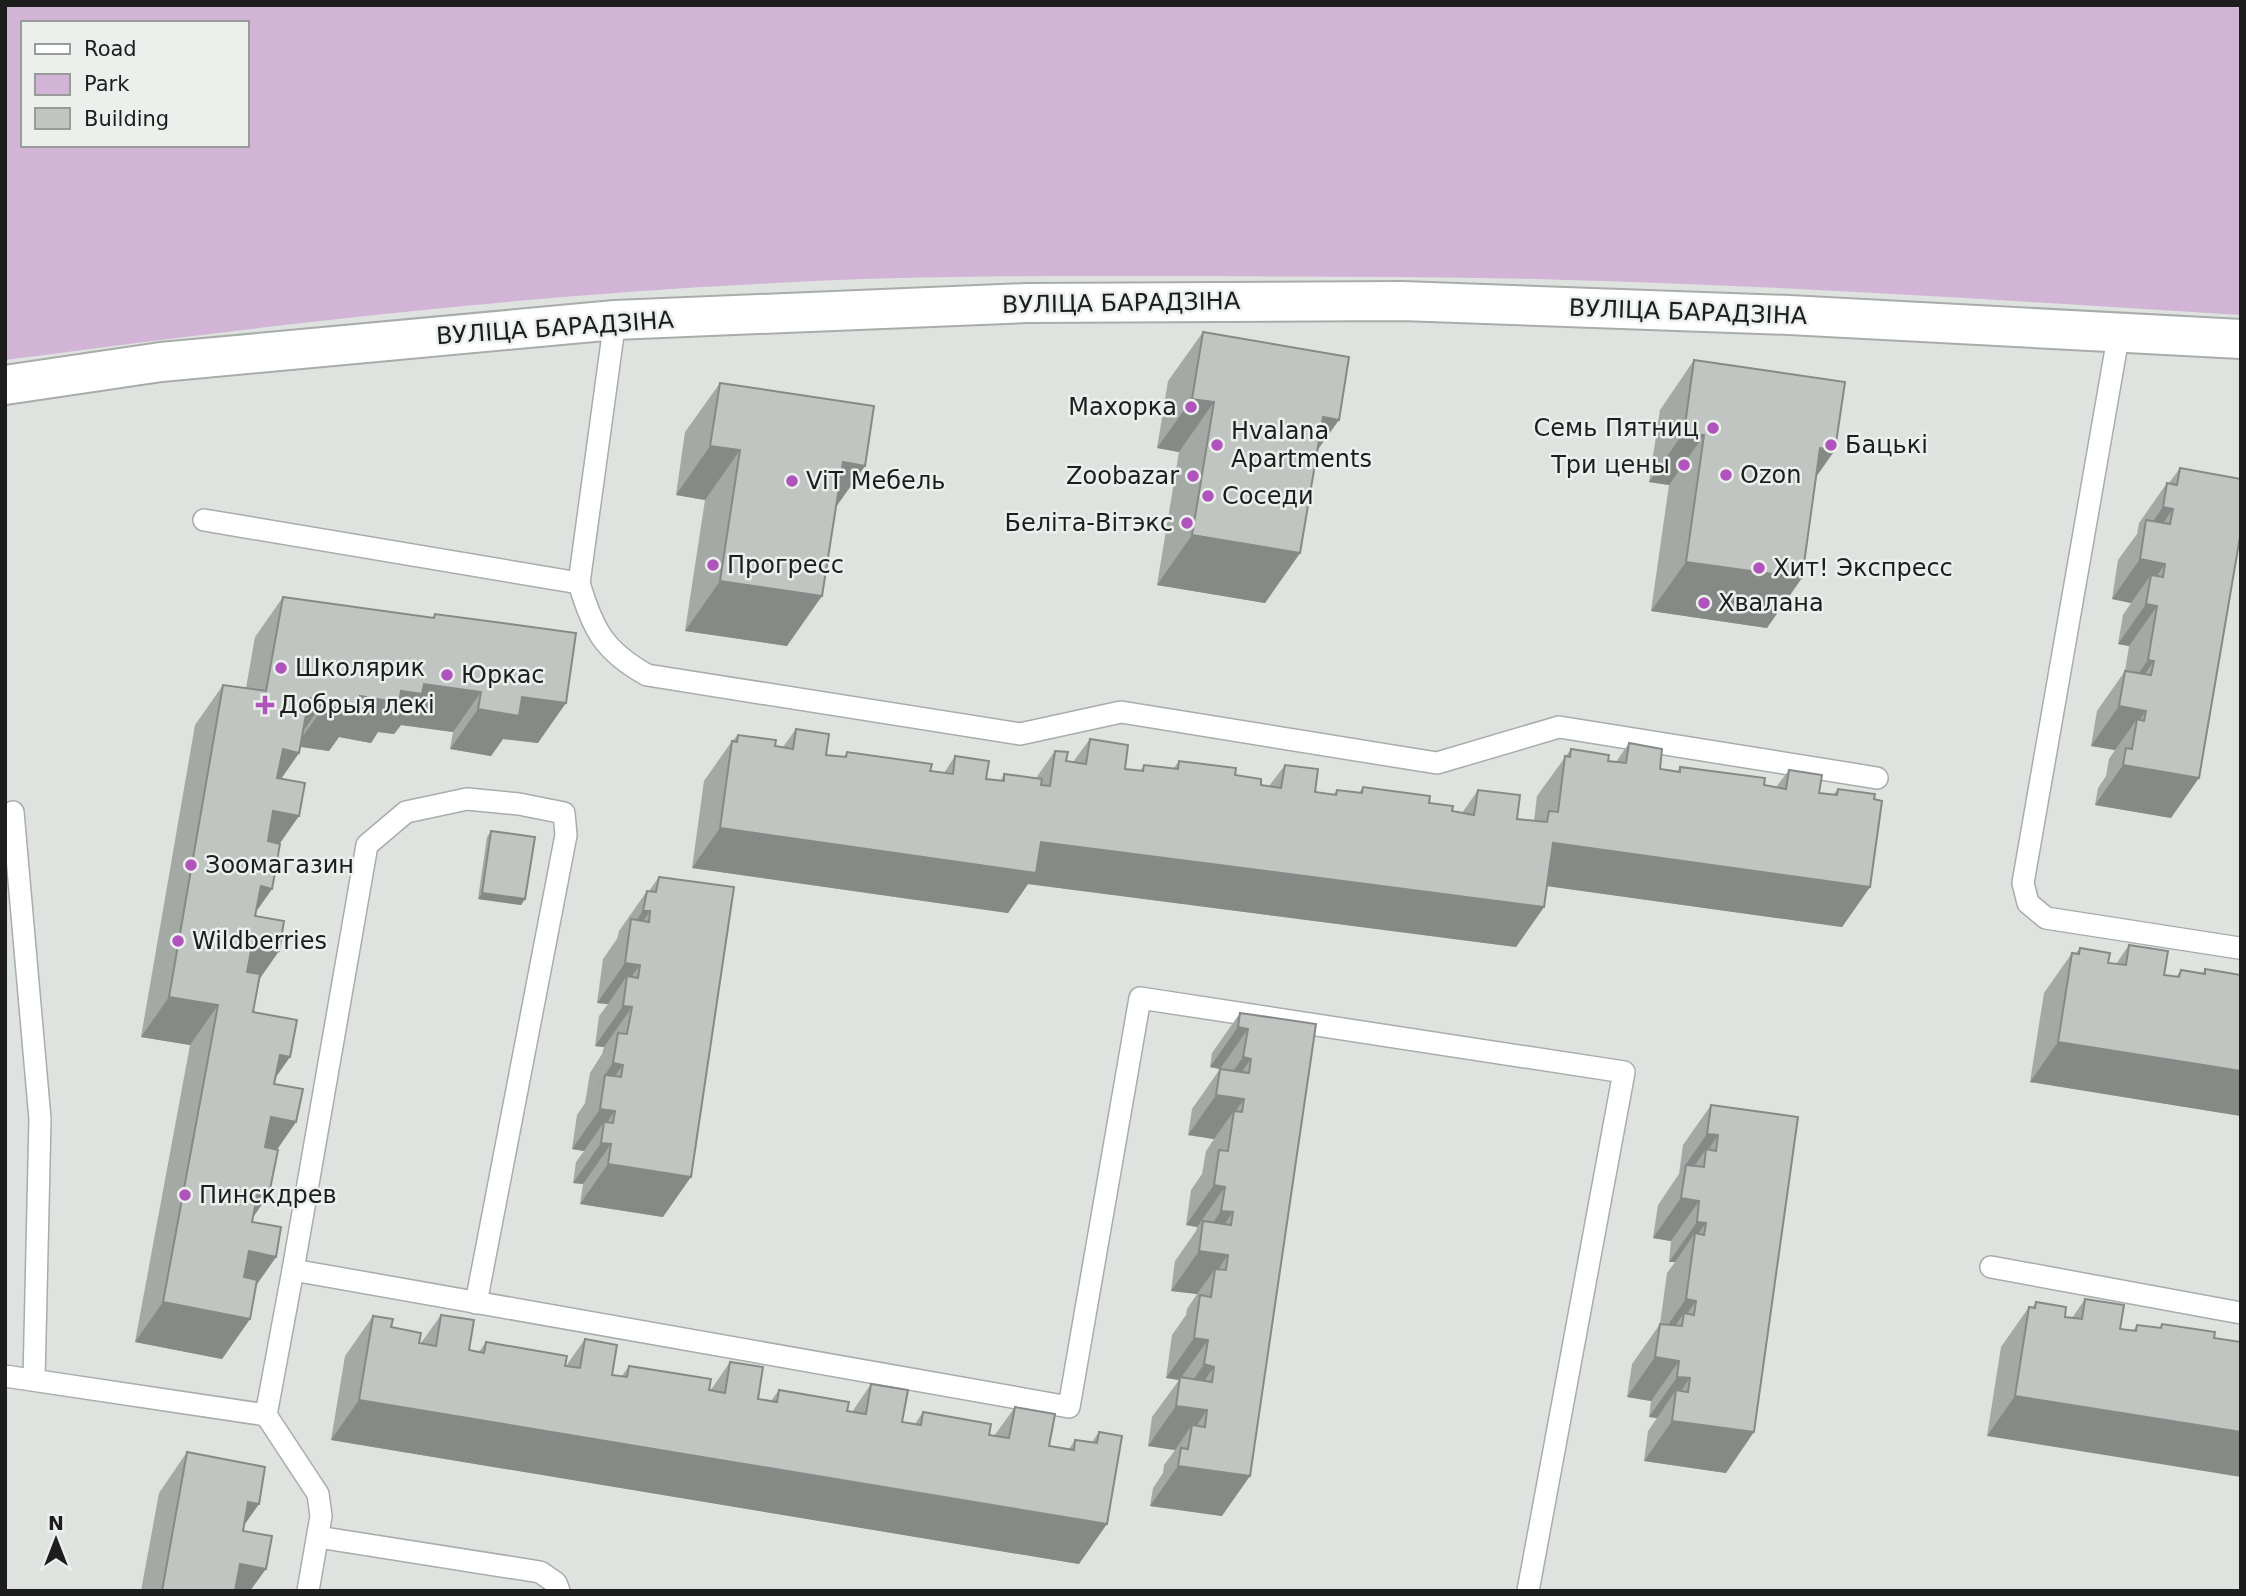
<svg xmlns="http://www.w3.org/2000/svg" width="2246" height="1596" font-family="'DejaVu Sans',sans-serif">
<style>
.green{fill:#d2b5d6;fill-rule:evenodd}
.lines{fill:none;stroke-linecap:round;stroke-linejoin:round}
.service-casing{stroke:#a8ada9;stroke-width:24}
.tertiary-casing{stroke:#a8ada9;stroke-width:42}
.service{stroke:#fff;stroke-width:21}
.tertiary{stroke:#fff;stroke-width:38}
.wall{fill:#a5a9a6}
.shaded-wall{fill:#868a87}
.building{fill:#c0c5c1;stroke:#868a87;stroke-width:2}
.poi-dot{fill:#b053bd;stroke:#ebf0ec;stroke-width:2.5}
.labels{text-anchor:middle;stroke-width:5;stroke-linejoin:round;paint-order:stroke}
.street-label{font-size:24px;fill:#1c1d1c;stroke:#ebf0ec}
.poi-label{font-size:24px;fill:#1c1d1c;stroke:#ebf0ec;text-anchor:start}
</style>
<rect width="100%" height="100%" fill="#dee3df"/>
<!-- green -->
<path class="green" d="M5,5H2241V315C2016,301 1791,286 1566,280C1446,276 1326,277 1206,276C1056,276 906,275 756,284C504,297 255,327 5,360ZM23,23H247V145H23Z"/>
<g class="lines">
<defs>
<g id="service">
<path d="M2119,332L2023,883L2028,903L2046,918L2239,948"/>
<path d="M204,520L579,583L615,320"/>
<path d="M579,583C593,630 604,651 647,675L1020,734L1121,712L1437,763L1559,727L1877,778"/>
<path d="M13,812L40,1119L34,1380"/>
<path d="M1991,1267L2241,1313"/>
<path d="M293,1270L367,845L406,812L467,799L519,804L564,813L566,835L476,1303"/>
<path d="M5,1376L266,1415"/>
<path d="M318,1537L540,1572L556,1583L559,1591"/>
<path d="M308,1591L321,1516L318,1494L266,1415L293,1270L1069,1407L1140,998L1624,1072L1528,1591"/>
</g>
<path id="tertiary" d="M5,385L161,362L615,320L1027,303L1402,301L1789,315L2241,339"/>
</defs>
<!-- service casing -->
<use href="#service" class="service-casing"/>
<!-- tertiary casing -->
<use href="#tertiary" class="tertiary-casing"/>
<!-- service -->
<use href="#service" class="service"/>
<!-- tertiary -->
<use href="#tertiary" class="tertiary"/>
</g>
<!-- wall -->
<g class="wall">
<path d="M1203,332L1317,451L1300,553L1265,603L1157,585L1179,452L1157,448L1168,381Z"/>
<path d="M1694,360L1835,450L1816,477L1767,628L1651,611L1669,485L1649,482L1660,410Z"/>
<path d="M720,383L865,466L836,507L787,646L685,631L705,500L676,495L685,432Z"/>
<path d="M2180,468L2171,818L2095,805L2098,788L2106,776L2109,759L2115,750L2091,746L2097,711L2125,671L2129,646L2118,644L2123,615L2131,603L2112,599L2118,560L2137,534L2139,523L2167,483H2169Z"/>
<path d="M283,597L432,618L435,614L538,743L503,739L491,756L450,749L453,732L401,725L394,734L378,732L371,743L339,737L329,751L300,747L299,753L281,779L280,844L272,889L256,911L255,916L279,951L260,978L253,1012L276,1077L274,1084L296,1122L277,1150L269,1194L254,1216L252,1222L276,1257L257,1284L250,1319L222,1359L135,1342L190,1045L141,1037L195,725L223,685L246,688L255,637Z"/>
<path d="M796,729L826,755L844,757L847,752L944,773L955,756L986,779L1000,781L1004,774L1036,778L1055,751L1066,761L1073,762L1090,739L1125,769L1140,771L1144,765L1173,769L1179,761L1235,775L1261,785L1269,786L1285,765L1315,792L1334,794L1337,790L1359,793L1363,787L1429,803L1452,811L1462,813L1478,790L1517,819L1534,821L1537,796L1571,749L1608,761L1616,762L1629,743L1660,769L1677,772L1680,767L1776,787L1789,770L1819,793L1833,795L1838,789L1870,887L1842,927L1547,886L1544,907L1516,947L1028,884L1008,913L692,868L704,781L732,741L738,735L775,746L783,747Z"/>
<path d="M491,831L525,899L521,905L478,899L487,837Z"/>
<path d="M659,877L663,1217L580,1204L583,1184L573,1183L576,1162L584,1151L572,1149L577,1115L585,1103L590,1073L602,1054L604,1047L595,1046L599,1016L608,1004L597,1003L603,959L617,939L619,931L647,891H649Z"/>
<path d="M2129,945L2164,975L2176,977L2181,970L2202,974L2205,969L2241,975V1116L2030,1082L2044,993L2072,953H2076L2080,948L2108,963L2116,964Z"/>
<path d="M1240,1013L1316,1024L1222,1516L1150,1506L1153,1488L1163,1473L1164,1465L1175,1450L1148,1446L1152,1417L1179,1380L1166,1378L1172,1335L1186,1315L1187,1309L1197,1294L1171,1291L1175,1261L1196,1231L1197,1227L1186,1225L1191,1190L1202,1174L1206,1151L1214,1139L1188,1135L1192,1109L1220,1069L1210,1067L1212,1053Z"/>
<path d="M1711,1105L1798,1117L1726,1473L1644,1461L1648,1431L1657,1418L1649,1417L1651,1401L1627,1397L1632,1364L1660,1324L1667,1273L1675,1262H1669L1671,1241L1653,1238L1658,1205L1679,1174L1683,1145Z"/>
<path d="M2085,1299L2120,1329L2133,1331L2137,1325L2159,1328L2162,1324L2215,1332L1987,1436L2001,1347L2029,1307L2032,1308L2036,1302L2065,1317L2072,1318Z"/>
<path d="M441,1315L469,1350L479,1352L486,1342L566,1366L585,1339L612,1375L622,1376L629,1366L710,1391L730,1362L758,1399L771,1401L779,1390L852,1412L871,1384L902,1422L915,1424L923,1412L994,1436L1015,1407L1049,1446L1069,1449L1075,1440L1092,1442L1099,1432L1079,1564L331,1440L345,1356L373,1316L421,1343Z"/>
<path d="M187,1452L244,1524L243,1531L250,1591H141L159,1493Z"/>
</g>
<!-- shaded-wall -->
<g class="shaded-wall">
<path d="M1192,399L1214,402L1179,452L1157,448Z"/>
<path d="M1323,417L1339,420L1304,469Z"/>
<path d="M1684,432L1704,435L1669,485L1649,482Z"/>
<path d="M710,446L740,450L705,500L676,495Z"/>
<path d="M1820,448L1835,450L1800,499Z"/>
<path d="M843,462L865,466L830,515Z"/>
<path d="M2163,507L2173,509L2145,549L2144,534Z"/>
<path d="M1192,535L1300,553L1265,603L1157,585Z"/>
<path d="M2140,559L2165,564L2149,587L2151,575L2131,603L2112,599Z"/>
<path d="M1686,562L1802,578L1767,628L1651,611Z"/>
<path d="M720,581L822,596L787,646L685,631Z"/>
<path d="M2146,604L2157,606L2129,646L2118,644Z"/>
<path d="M2148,660L2154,661L2126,701L2120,700Z"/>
<path d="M424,684L481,692L453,732L401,725L394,734L378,732L371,743L339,737L329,751L296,746L324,706L360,696L401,691Z"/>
<path d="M522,697L566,703L538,743L503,739L491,756L450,749L478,709Z"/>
<path d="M309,698L325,700L297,740Z"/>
<path d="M2119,706L2146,711L2136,725L2137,719L2115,750L2091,746Z"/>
<path d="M283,749L299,753L271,793Z"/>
<path d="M2123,765L2199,778L2171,818L2095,805Z"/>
<path d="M273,811L299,816L271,856L245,851Z"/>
<path d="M720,828L1041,842L1544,907L1516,947L1028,884L1008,913L692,868Z"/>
<path d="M1553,843L1870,887L1842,927L1525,883Z"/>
<path d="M261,886L272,889L244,929Z"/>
<path d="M482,893L525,899L521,905L478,899Z"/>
<path d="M643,911H650L627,944L629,930Z"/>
<path d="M252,946L279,951L251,991L224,986Z"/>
<path d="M625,963L640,965L626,984L627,976L608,1004L597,1003Z"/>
<path d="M169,997L218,1005L190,1045L141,1037Z"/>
<path d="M623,1006L632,1007L604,1047L595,1046Z"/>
<path d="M1238,1027L1248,1029L1220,1069L1210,1067Z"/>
<path d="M2058,1042L2241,1071V1116L2030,1082Z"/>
<path d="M280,1055L290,1057L262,1097Z"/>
<path d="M1243,1057L1251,1059L1224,1096L1244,1099L1233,1115L1234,1111L1214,1139L1188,1135Z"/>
<path d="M613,1063L623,1065L602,1093L605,1075L585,1103Z"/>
<path d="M600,1109L615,1111L603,1128L604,1122L584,1151L572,1149Z"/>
<path d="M271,1117L296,1122L268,1162L243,1157Z"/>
<path d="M1707,1134L1718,1135L1706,1153V1149L1688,1175L1686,1165L1679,1174Z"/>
<path d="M601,1143L611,1144L583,1184L573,1183Z"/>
<path d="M608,1164L691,1177L663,1217L580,1204Z"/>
<path d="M1214,1185L1225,1187L1197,1227L1186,1225Z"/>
<path d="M258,1192L269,1194L241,1234Z"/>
<path d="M1681,1198L1699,1201L1671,1241L1653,1238Z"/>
<path d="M1221,1211L1233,1212L1206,1251L1228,1255L1215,1274V1269L1197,1294L1171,1291L1199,1251L1200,1241Z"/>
<path d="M1697,1222L1706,1223L1694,1239L1695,1233L1675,1262H1669Z"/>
<path d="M249,1251L276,1257L248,1297L221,1291Z"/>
<path d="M1686,1299L1696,1301L1684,1318V1313L1665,1340L1658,1339Z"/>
<path d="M163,1302L250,1319L222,1359L135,1342Z"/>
<path d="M1194,1338L1208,1340L1180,1379V1377L1179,1380L1166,1378Z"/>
<path d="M1655,1357L1679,1361L1651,1401L1627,1397Z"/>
<path d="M1204,1364L1214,1367L1186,1407L1176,1405Z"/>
<path d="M1677,1377L1690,1378L1674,1401L1676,1390L1657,1418L1649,1417Z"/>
<path d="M2015,1396L2241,1432V1477L1987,1436Z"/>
<path d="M359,1400L1107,1524L1079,1564L331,1440Z"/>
<path d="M1176,1406L1207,1410L1191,1434L1192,1425L1175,1450L1148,1446Z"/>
<path d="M1672,1421L1754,1432L1726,1473L1644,1461Z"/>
<path d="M1178,1466L1250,1476L1222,1516L1150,1506Z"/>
<path d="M248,1502L259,1504L231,1544Z"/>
<path d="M240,1564L266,1569L250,1591H221Z"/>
</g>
<!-- building -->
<g class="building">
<path d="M1203,332L1349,357L1339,420L1323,417L1300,553L1192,535L1214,402L1192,399Z"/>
<path d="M1694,360L1845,382L1835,450L1820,448L1802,578L1686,562L1704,435L1684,432Z"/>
<path d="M720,383L874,406L865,466L843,462L822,596L720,581L740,450L710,446Z"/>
<path d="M2180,468L2241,479V531L2199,778L2123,765L2126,748L2132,749L2137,719L2144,721L2146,711L2119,706L2125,671L2151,675L2154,661L2148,660L2157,606L2146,604L2151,575L2163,577L2165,564L2140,559L2146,520L2170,524L2173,509L2163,507L2167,483L2177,485Z"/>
<path d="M283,597L434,618L435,614L576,633L566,703L522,697L519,716L478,709L481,692L424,684L422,694L401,691L399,703L360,696L357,711L324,706L325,700L309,698L299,753L283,749L277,778L305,783L299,816L273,811L268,841L280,844L272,889L261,886L255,916L284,921L279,951L252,946L247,972L260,974L253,1012L297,1020L290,1057L280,1055L274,1084L303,1089L296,1122L271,1117L265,1147L278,1150L269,1194L258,1192L252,1222L281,1227L276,1257L249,1251L244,1277L257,1280L250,1319L163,1302L218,1005L169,997L223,685L266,691Z"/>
<path d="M796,729L829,734L826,755L846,757L847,752L932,764L930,771L953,774L955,756L989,761L986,779L1004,781V774L1042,779L1041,785L1050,786L1055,751L1068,752L1066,761L1086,764L1090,739L1128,745L1125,769L1143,771L1144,765L1178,769L1179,761L1236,768L1235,775L1261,779V785L1281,788L1285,765L1318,769L1315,792L1336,795L1337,790L1362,793L1363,787L1430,796L1429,803L1453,806L1452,811L1474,815L1478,790L1520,795L1517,819L1547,822L1549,811L1558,812L1565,756L1570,757L1571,749L1609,755L1608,761L1626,763L1629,743L1662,749L1660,769L1680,772V767L1765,778L1764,785L1786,789L1789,770L1822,775L1819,793L1837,795L1838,789L1875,794L1874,799L1882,801L1870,887L1553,843L1544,907L1041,842L1036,873L720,828L732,741L737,742L738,735L776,740L775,746L793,749Z"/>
<path d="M491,831L535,837L525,899L482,893Z"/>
<path d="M659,877L734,887L691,1177L608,1164L611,1144L601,1143L604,1122L613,1123L615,1111L600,1109L605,1075L621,1077L623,1065L613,1063L618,1033L627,1034L632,1007L623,1006L627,976L638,978L640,965L625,963L631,919L649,922L650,911H643L647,891L656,892Z"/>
<path d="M2129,945L2168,951L2164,975L2179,977L2181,970L2205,974V969L2241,975V1071L2058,1042L2072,953L2079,954L2080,948L2110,953L2108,963L2126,965Z"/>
<path d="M1240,1013L1316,1024L1250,1476L1178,1466L1181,1448L1188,1449L1192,1425L1205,1427L1207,1410L1176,1406L1180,1377L1212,1382L1214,1367L1204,1364L1208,1340L1194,1338L1200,1295L1211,1297L1215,1269L1226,1270L1228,1255L1199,1251L1203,1221L1231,1225L1233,1212L1221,1211L1225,1187L1214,1185L1219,1150L1228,1151L1234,1111L1242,1112L1244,1099L1216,1095L1220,1069L1249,1073L1251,1059L1243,1057L1248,1029L1238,1027Z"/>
<path d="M1711,1105L1798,1117L1754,1432L1672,1421L1676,1390L1688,1392L1690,1378L1677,1377L1679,1361L1655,1357L1660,1324L1682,1326L1684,1313L1694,1315L1696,1301L1686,1299L1695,1233L1704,1235L1706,1223L1697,1222L1699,1201L1681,1198L1686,1165L1704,1167L1706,1149L1716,1151L1718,1135L1707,1134Z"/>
<path d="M2085,1299L2124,1305L2120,1329L2136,1331L2137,1325L2161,1328L2162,1324L2215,1332L2214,1338L2241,1342V1432L2015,1396L2029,1307L2035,1308L2036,1302L2066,1307L2065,1317L2082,1319Z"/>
<path d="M441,1315L474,1320L469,1350L484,1353L486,1342L567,1356L565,1366L580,1368L585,1339L617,1345L612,1375L627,1377L629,1366L711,1379L709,1390L725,1393L730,1362L763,1367L758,1399L777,1402L779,1390L849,1402L847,1411L866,1414L871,1384L908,1390L902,1422L921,1425L923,1412L991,1424L989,1435L1009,1438L1015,1407L1055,1414L1049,1446L1074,1450L1075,1440L1097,1443L1099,1432L1122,1436L1107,1524L359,1400L373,1316L393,1319L391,1327L421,1333L419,1343L436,1346Z"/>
<path d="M187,1452L265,1467L259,1504L248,1502L243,1531L272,1536L266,1569L240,1564L235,1591H162Z"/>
</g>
<!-- markers -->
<g class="poi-dot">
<circle cx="1191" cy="407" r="7"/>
<circle cx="1713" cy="428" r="7"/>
<circle cx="1217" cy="445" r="7"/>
<circle cx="1831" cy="445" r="7"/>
<circle cx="1684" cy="465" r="7"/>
<circle cx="1726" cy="475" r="7"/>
<circle cx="1193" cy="476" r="7"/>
<circle cx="792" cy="481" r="7"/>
<circle cx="1208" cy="496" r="7"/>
<circle cx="1187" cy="523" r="7"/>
<circle cx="713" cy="565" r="7"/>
<circle cx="1759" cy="568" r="7"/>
<circle cx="1704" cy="603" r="7"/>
<circle cx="281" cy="668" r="7"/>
<circle cx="447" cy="675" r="7"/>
<path d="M261.5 694.5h7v7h7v7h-7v7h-7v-7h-7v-7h7z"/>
<circle cx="191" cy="865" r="7"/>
<circle cx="178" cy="941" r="7"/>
<circle cx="185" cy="1195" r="7"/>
</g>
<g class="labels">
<!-- street labels -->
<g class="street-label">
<text transform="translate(1121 303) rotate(-1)" y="8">ВУЛІЦА БАРАДЗІНА</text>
<text transform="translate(1688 312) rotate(2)" y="8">ВУЛІЦА БАРАДЗІНА</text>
<text transform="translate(555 328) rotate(-4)" y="8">ВУЛІЦА БАРАДЗІНА</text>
</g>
<!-- poi labels -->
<g class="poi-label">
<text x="1177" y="415" text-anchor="end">Махорка</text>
<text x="1699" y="436" text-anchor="end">Семь Пятниц</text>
<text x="1231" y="439">Hvalana<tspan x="1231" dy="28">Apartments</tspan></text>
<text x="1845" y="453">Бацькі</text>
<text x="1670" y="473" text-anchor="end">Три цены</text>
<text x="1740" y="483">Ozon</text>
<text x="1179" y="484" text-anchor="end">Zoobazar</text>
<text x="806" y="489">ViT Мебель</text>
<text x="1222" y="504">Соседи</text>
<text x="1173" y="531" text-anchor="end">Беліта-Вітэкс</text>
<text x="727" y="573">Прогресс</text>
<text x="1773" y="576">Хит! Экспресс</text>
<text x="1718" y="611">Хвалана</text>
<text x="295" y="676">Школярик</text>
<text x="461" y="683">Юркас</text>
<text x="279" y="713">Добрыя лекі</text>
<text x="205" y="873">Зоомагазин</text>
<text x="192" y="949">Wildberries</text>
<text x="199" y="1203">Пинскдрев</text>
</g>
</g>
<!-- border -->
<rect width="2246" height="1596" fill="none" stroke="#1c1d1c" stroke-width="14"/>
<!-- legend -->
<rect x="21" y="21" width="228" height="126" fill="#ebf0ec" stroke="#989c99" stroke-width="2"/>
<rect x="35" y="44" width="35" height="10" fill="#ffffff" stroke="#989c99" stroke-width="2"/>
<text x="84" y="56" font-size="21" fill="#1c1d1c">Road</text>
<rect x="35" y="74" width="35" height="21" fill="#d2b5d6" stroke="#989c99" stroke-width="2"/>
<text x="84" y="91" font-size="21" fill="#1c1d1c">Park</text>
<rect x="35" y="108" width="35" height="21" fill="#c0c5c1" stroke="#989c99" stroke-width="2"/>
<text x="84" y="126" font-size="21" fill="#1c1d1c">Building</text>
<!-- north arrow -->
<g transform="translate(56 1540)" stroke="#ebf0ec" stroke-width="5" paint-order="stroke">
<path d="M0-5L12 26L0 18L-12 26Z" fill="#1c1d1c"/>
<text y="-10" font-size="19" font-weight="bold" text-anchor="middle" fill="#1c1d1c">N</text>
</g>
</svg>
